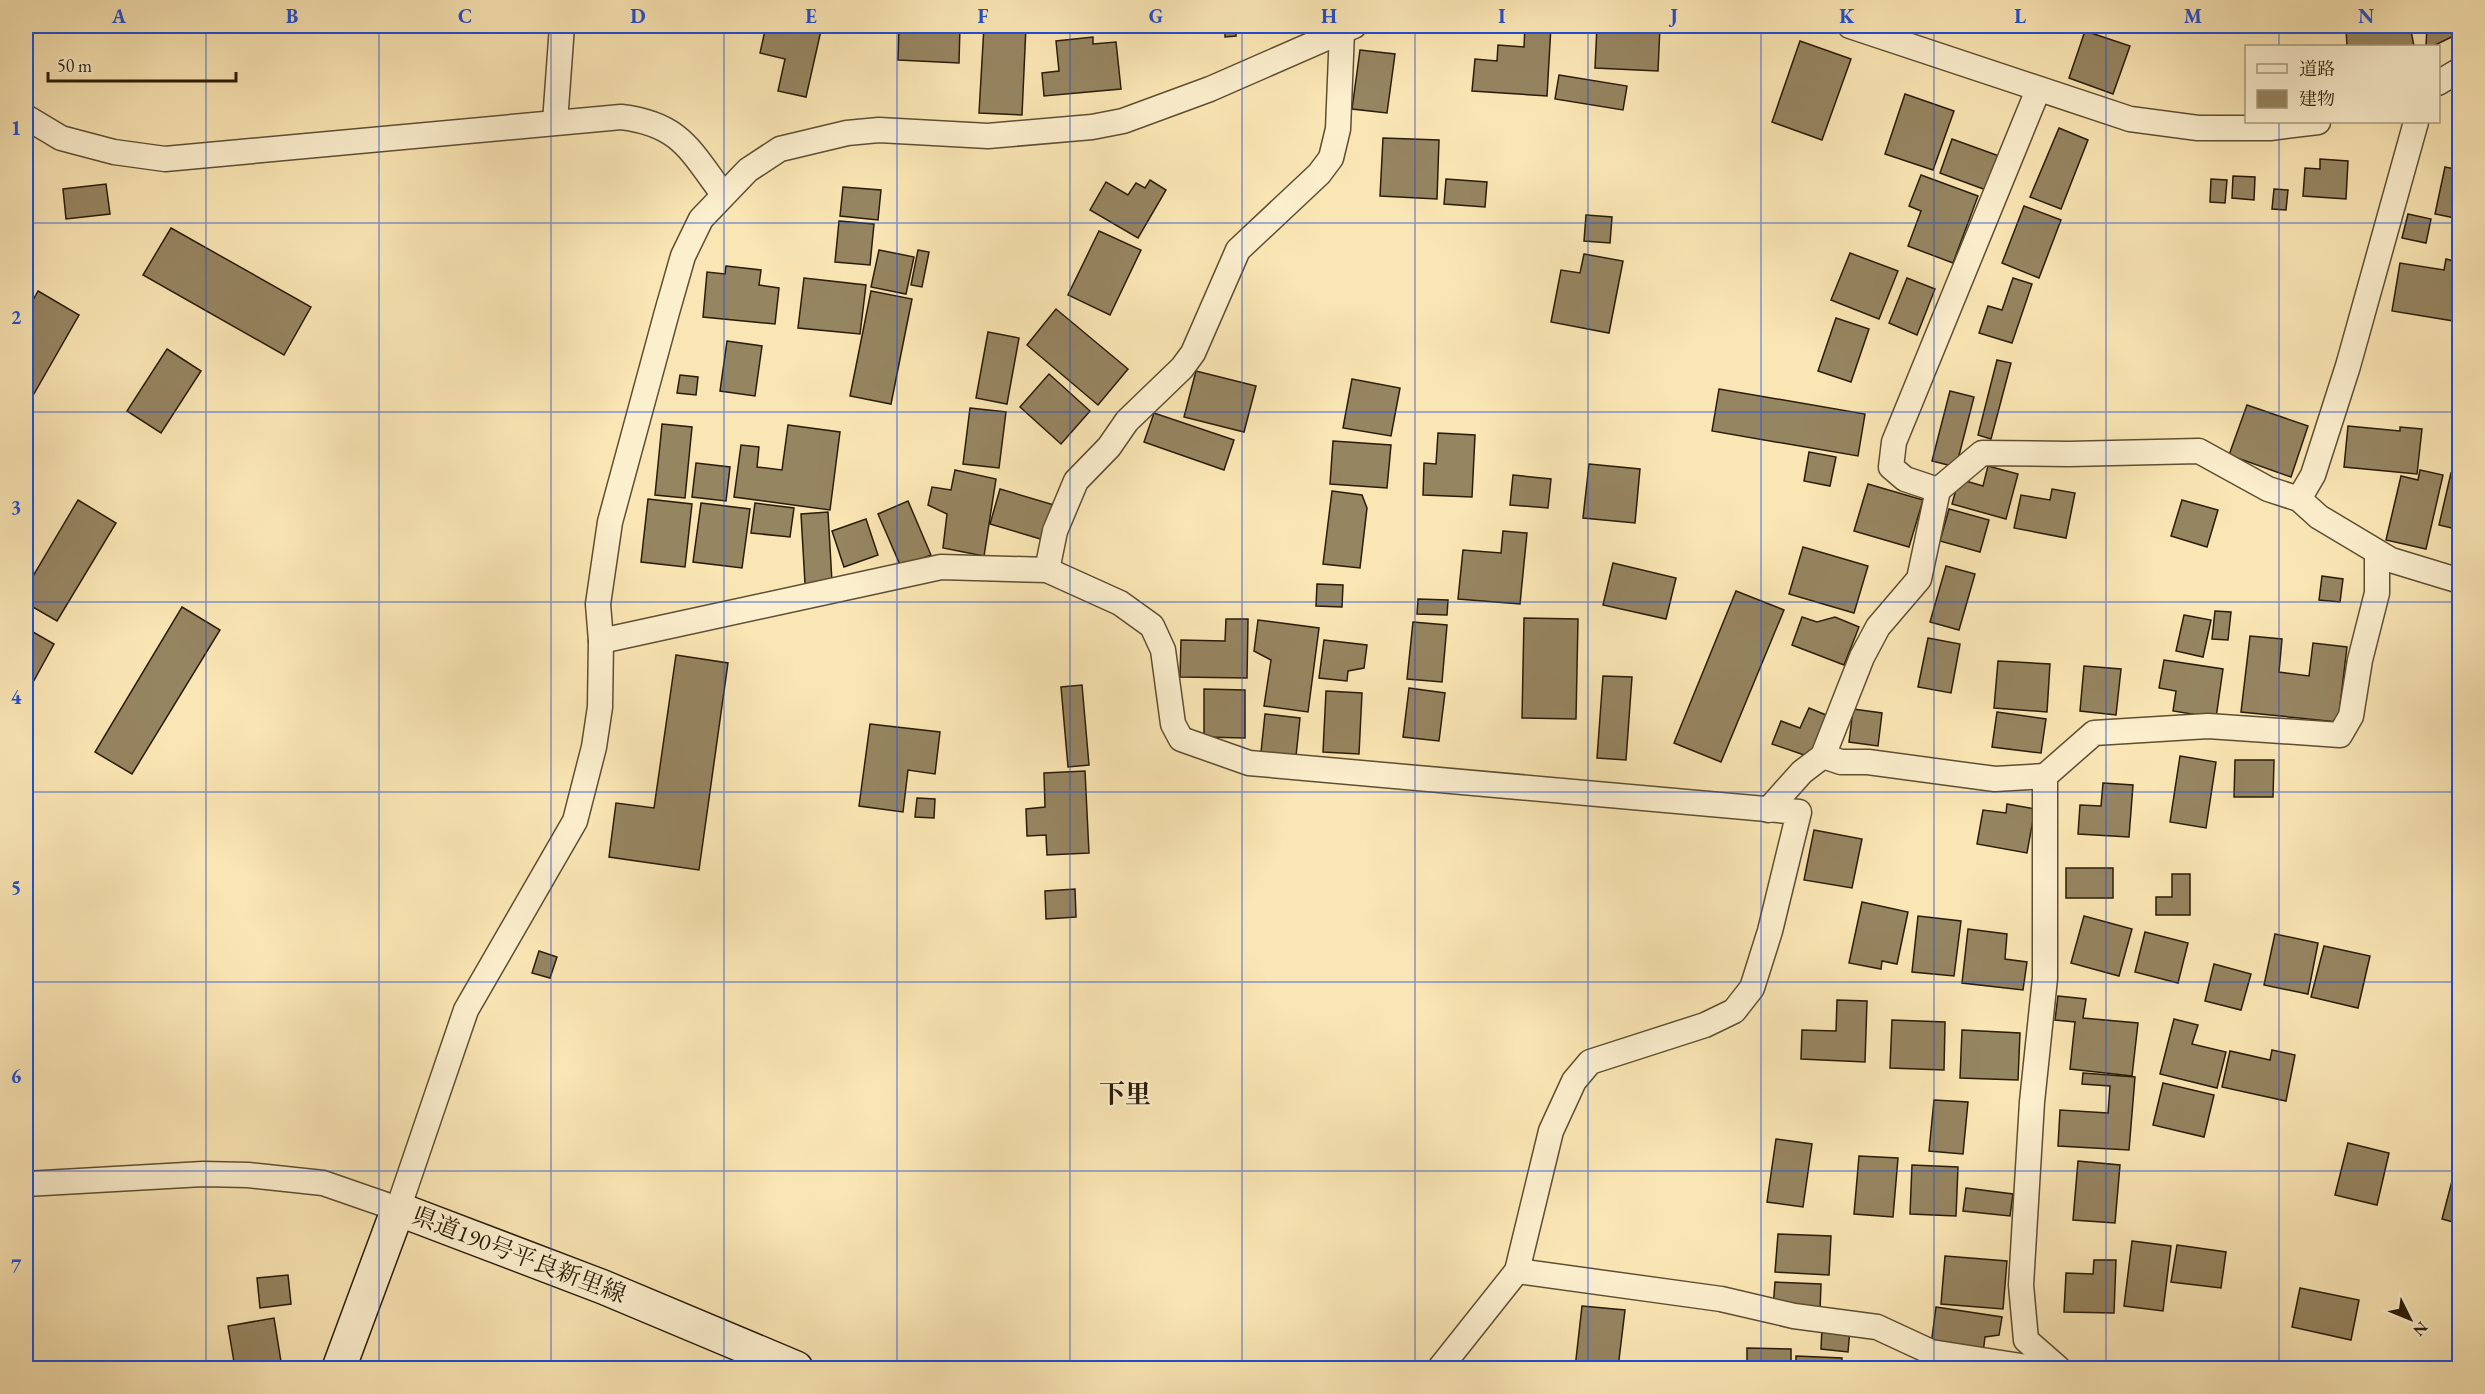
<svg xmlns="http://www.w3.org/2000/svg" width="2485" height="1394" font-family="'EB Garamond','Noto Serif JP',serif">
<style>
.building{fill:#968561;stroke:#2a1c07;stroke-width:1.5}
.lines{fill:none;stroke-linecap:round;stroke-linejoin:round}
.street-casing{stroke:#5e4e32;stroke-width:27}
.secondary-casing{stroke:#2a1c07;stroke-width:36}
.street{stroke:#fcefce;stroke-width:24}
.secondary{stroke:#fcefce;stroke-width:33}
.grid{fill:none;stroke:#1d4ed8;stroke-width:1.5;stroke-opacity:0.55}
.labels{text-anchor:middle;stroke-width:4.5;stroke-linejoin:round;paint-order:stroke}
.street-label{font-size:24px;fill:#2a1c07;stroke:#fcefce}
.neighbourhood-label{font-size:26px;font-weight:bold;fill:#2a1c07;stroke:#fcefce}
.neatline{fill:none;stroke:#1d4ed8;stroke-width:2}
.grid-label{font-size:20px;text-anchor:middle;font-weight:bold;fill:#1d4ed8}
</style>
<rect width="100%" height="100%" fill="#fae6b4"/>
<filter id="stains"><feTurbulence type="fractalNoise" baseFrequency=".00333" numOctaves="4"/><feColorMatrix values="0 0 0 0 .2 0 0 0 0 .09 0 0 0 0 .02 0 0 0 .5 -.17"/></filter>
<radialGradient id="worn" r=".72"><stop offset=".6" stop-color="#630" stop-opacity="0"/><stop offset="1" stop-color="#630" stop-opacity=".3"/></radialGradient>
<!-- building -->
<g class="building">
<path d="M766,26H822L806,97L778,91L785,59L760,53Z"/>
<path d="M899,26H960L959,63L898,60Z"/>
<path d="M984,26H1026L1022,115L979,113Z"/>
<path d="M1076,26H1103L1104,32L1076,33Z"/>
<path d="M1225,26H1236V36L1225,37Z"/>
<path d="M1525,26H1551L1547,96L1472,91L1475,59L1497,61L1498,45L1524,47Z"/>
<path d="M1597,26H1660L1658,71L1595,68Z"/>
<path d="M2100,26H2128L2125,33Z"/>
<path d="M2427,26H2460V33L2433,46H2426Z"/>
<path d="M2346,30L2411,31L2414,46H2347Z"/>
<path d="M2085,31L2130,46L2113,94L2069,78Z"/>
<path d="M1093,37V44L1116,42L1121,89L1044,96L1042,73L1059,71L1056,41Z"/>
<path d="M1800,41L1851,59L1822,140L1772,122Z"/>
<path d="M1360,50L1395,54L1387,113L1352,109Z"/>
<path d="M1559,75L1627,86L1623,110L1555,99Z"/>
<path d="M1905,94L1954,111L1933,170L1885,154Z"/>
<path d="M2059,128L2088,140L2061,209L2030,197Z"/>
<path d="M1383,138L1439,140L1437,199L1380,196Z"/>
<path d="M1952,139L1999,156L1986,190L1940,173Z"/>
<path d="M2320,159L2348,161L2346,199L2303,196L2305,168L2320,169Z"/>
<path d="M2445,167L2460,170V219L2435,214Z"/>
<path d="M1921,175L1978,196L1953,263L1908,246L1921,211L1909,206Z"/>
<path d="M2233,176L2255,177L2254,200L2232,198Z"/>
<path d="M1446,179L1487,182L1485,207L1444,204Z"/>
<path d="M2211,179L2227,180L2225,203L2210,202Z"/>
<path d="M1150,180L1166,190L1138,238L1090,210L1106,182L1128,195L1136,183L1145,188Z"/>
<path d="M106,184L110,214L66,219L63,189Z"/>
<path d="M843,187L881,190L878,220L840,216Z"/>
<path d="M2274,189L2288,190L2286,210L2272,209Z"/>
<path d="M2024,206L2061,220L2039,278L2002,263Z"/>
<path d="M2408,214L2431,219L2426,243L2402,238Z"/>
<path d="M1586,215L1612,217L1610,243L1584,241Z"/>
<path d="M839,221L874,224L870,265L835,262Z"/>
<path d="M171,228L311,307L284,355L143,275Z"/>
<path d="M1099,231L1141,250L1110,315L1068,295Z"/>
<path d="M2460,249V322L2392,311L2400,263L2444,270L2446,259L2457,262Z"/>
<path d="M879,250L914,257L906,294L871,287Z"/>
<path d="M918,250L929,252L922,287L911,285Z"/>
<path d="M1850,253L1898,271L1879,319L1831,300Z"/>
<path d="M1584,254L1623,261L1609,333L1551,322L1561,270L1580,273Z"/>
<path d="M726,266L761,270L759,285L779,288L775,324L703,317L707,272L725,274Z"/>
<path d="M804,278L866,285L860,334L798,328Z"/>
<path d="M1907,278L1935,289L1917,335L1889,323Z"/>
<path d="M2013,278L2032,284L2012,343L1979,333L1988,306L2002,310Z"/>
<path d="M38,291L79,315L27,406L26,313Z"/>
<path d="M871,291L912,299L891,404L850,396Z"/>
<path d="M1056,309L1128,369L1098,405L1027,345Z"/>
<path d="M1836,318L1869,329L1851,382L1818,371Z"/>
<path d="M988,332L1019,338L1007,404L976,398Z"/>
<path d="M727,341L762,346L755,396L720,391Z"/>
<path d="M167,349L201,371L161,433L127,411Z"/>
<path d="M1997,360L2011,363L1991,439L1978,435Z"/>
<path d="M1196,371L1256,386L1244,432L1184,417Z"/>
<path d="M1049,374L1090,411L1061,444L1020,407Z"/>
<path d="M680,375L698,377L696,395L677,393Z"/>
<path d="M1352,379L1400,388L1391,436L1343,428Z"/>
<path d="M1719,389L1865,414L1858,456L1712,431Z"/>
<path d="M1950,391L1974,397L1956,467L1932,461Z"/>
<path d="M2247,405L2308,426L2291,477L2229,455Z"/>
<path d="M970,408L1006,412L999,468L963,464Z"/>
<path d="M1154,413L1234,440L1224,470L1144,442Z"/>
<path d="M662,424L692,427L685,498L655,495Z"/>
<path d="M788,425L840,432L830,510L734,497L741,445L759,447L757,467L782,470Z"/>
<path d="M2348,426L2400,431V427L2422,429L2417,474L2344,467Z"/>
<path d="M1438,433L1475,435L1472,497L1423,495L1424,463L1436,464Z"/>
<path d="M1333,441L1391,445L1387,488L1330,484Z"/>
<path d="M1809,452L1836,457L1830,486L1804,481Z"/>
<path d="M696,463L730,467L726,501L692,497Z"/>
<path d="M1589,464L1640,469L1635,523L1583,518Z"/>
<path d="M1988,466L2018,474L2006,519L1952,504L1959,479L1983,486Z"/>
<path d="M955,470L996,479L984,556L943,548L947,514L928,505L932,487L951,490Z"/>
<path d="M2420,470L2443,475L2426,549L2386,540L2401,476L2418,480Z"/>
<path d="M2451,473L2460,475V530L2439,525Z"/>
<path d="M1513,475L1551,479L1548,508L1510,505Z"/>
<path d="M1868,484L1923,500L1909,547L1854,531Z"/>
<path d="M1000,489L1054,505L1044,540L990,524Z"/>
<path d="M2052,489L2075,493L2066,538L2014,528L2021,495L2050,500Z"/>
<path d="M1332,491L1362,495L1367,508L1360,568L1323,564Z"/>
<path d="M648,499L692,504L685,567L641,562Z"/>
<path d="M78,500L116,523L57,621L26,603V588Z"/>
<path d="M2182,500L2218,510L2207,547L2171,536Z"/>
<path d="M908,501L931,555L901,567L878,514Z"/>
<path d="M701,503L750,509L742,568L693,562Z"/>
<path d="M755,503L794,508L790,537L751,533Z"/>
<path d="M1949,509L1989,520L1980,552L1940,541Z"/>
<path d="M828,512L832,582L805,584L801,514Z"/>
<path d="M866,519L878,555L844,567L832,531Z"/>
<path d="M1503,531L1527,533L1520,604L1458,599L1463,550L1501,553Z"/>
<path d="M1803,547L1868,566L1854,613L1789,594Z"/>
<path d="M1613,563L1676,578L1666,619L1603,605Z"/>
<path d="M1946,566L1975,574L1959,630L1930,622Z"/>
<path d="M2322,576L2343,579L2340,602L2319,600Z"/>
<path d="M1317,584L1343,585L1342,607L1316,606Z"/>
<path d="M1736,591L1784,610L1721,762L1674,743Z"/>
<path d="M1418,599L1448,600L1447,615L1417,614Z"/>
<path d="M182,607L220,630L132,774L95,752Z"/>
<path d="M2215,611L2231,612L2228,640L2212,639Z"/>
<path d="M2184,615L2211,620L2203,657L2176,651Z"/>
<path d="M1802,617L1817,622L1835,617L1859,627L1844,665L1792,645Z"/>
<path d="M1524,618L1578,619L1576,719L1522,718Z"/>
<path d="M1226,619H1248L1247,678L1180,677L1181,640L1225,641Z"/>
<path d="M1258,620L1319,628L1308,712L1264,706L1271,660L1254,651Z"/>
<path d="M1413,622L1447,625L1442,682L1407,679Z"/>
<path d="M26,628L54,644L26,695Z"/>
<path d="M2250,636L2282,639L2279,672L2309,676L2313,643L2347,647L2338,722L2241,712Z"/>
<path d="M1928,638L1960,644L1951,693L1918,687Z"/>
<path d="M1324,640L1367,645L1364,668L1348,671L1347,681L1319,678Z"/>
<path d="M676,655L728,663L699,870L609,857L616,803L654,808Z"/>
<path d="M2164,660L2223,669L2216,718L2173,711L2176,691L2159,688Z"/>
<path d="M1998,661L2050,664L2047,712L1994,708Z"/>
<path d="M2084,666L2121,669L2116,715L2080,711Z"/>
<path d="M1603,676L1632,677L1626,760L1597,758Z"/>
<path d="M1082,685L1089,765L1068,767L1061,687Z"/>
<path d="M1409,688L1445,693L1439,741L1403,737Z"/>
<path d="M1204,689L1245,690V738L1204,737Z"/>
<path d="M1326,691L1362,693L1359,754L1323,752Z"/>
<path d="M1809,708L1831,717L1813,758L1772,744L1781,721L1800,728Z"/>
<path d="M1853,709L1882,713L1878,746L1849,742Z"/>
<path d="M1997,712L2046,719L2041,753L1992,747Z"/>
<path d="M1265,714L1300,718L1296,756L1261,752Z"/>
<path d="M870,724L940,732L935,774L908,770L903,812L859,806Z"/>
<path d="M2180,756L2216,762L2206,828L2170,822Z"/>
<path d="M2235,760H2274L2273,797H2234Z"/>
<path d="M1085,771L1089,853L1047,855L1046,835L1027,836L1026,809L1045,807L1044,773Z"/>
<path d="M2103,783L2133,785L2129,837L2078,834L2080,805L2101,806Z"/>
<path d="M917,798L935,799L934,818L915,817Z"/>
<path d="M2007,804L2035,809L2027,853L1977,844L1983,810L2006,813Z"/>
<path d="M1814,830L1862,839L1852,888L1804,880Z"/>
<rect x="2066" y="868" width="47" height="30"/>
<path d="M2172,874H2190V915H2156V897H2172Z"/>
<path d="M1075,889L1076,917L1046,919L1045,891Z"/>
<path d="M1862,902L1908,912L1897,964L1882,961L1881,969L1849,963Z"/>
<path d="M1918,916L1961,921L1954,976L1912,972Z"/>
<path d="M2084,916L2132,929L2119,976L2071,963Z"/>
<path d="M1968,929L2007,934L2005,959L2027,962L2023,990L1962,983Z"/>
<path d="M2145,932L2188,943L2178,983L2135,972Z"/>
<path d="M2275,934L2318,943L2308,994L2264,985Z"/>
<path d="M2324,946L2370,956L2358,1008L2311,997Z"/>
<path d="M539,951L557,957L550,978L532,973Z"/>
<path d="M2214,964L2251,974L2241,1010L2205,1001Z"/>
<path d="M2058,996L2086,999L2083,1018L2138,1023L2132,1076L2070,1069L2075,1022L2055,1020Z"/>
<path d="M1837,1000L1867,1001L1865,1062L1801,1059L1802,1030L1836,1031Z"/>
<path d="M2174,1019L2198,1025L2192,1044L2226,1052L2217,1088L2160,1074Z"/>
<path d="M1892,1020L1945,1022L1944,1070L1890,1068Z"/>
<path d="M1962,1030L2020,1033L2018,1080L1960,1078Z"/>
<path d="M2272,1050L2295,1055L2286,1101L2222,1087L2230,1051L2270,1060Z"/>
<path d="M2083,1073L2135,1077L2129,1150L2058,1146L2060,1110L2108,1113L2110,1086L2082,1084Z"/>
<path d="M2163,1083L2214,1095L2204,1137L2153,1125Z"/>
<path d="M1934,1100L1968,1102L1963,1154L1929,1151Z"/>
<path d="M1776,1139L1812,1144L1803,1207L1767,1202Z"/>
<path d="M2348,1143L2389,1153L2377,1205L2335,1195Z"/>
<path d="M1859,1156L1898,1158L1893,1217L1854,1214Z"/>
<path d="M2078,1161L2120,1165L2115,1223L2073,1220Z"/>
<path d="M2457,1162H2460V1224L2442,1219Z"/>
<path d="M1912,1165L1958,1167L1956,1216L1910,1214Z"/>
<path d="M1966,1188L2013,1194L2010,1216L1963,1211Z"/>
<path d="M1778,1234L1831,1236L1829,1275L1775,1272Z"/>
<path d="M2132,1241L2171,1246L2163,1311L2124,1306Z"/>
<path d="M2177,1245L2226,1252L2221,1288L2171,1282Z"/>
<path d="M1945,1256L2007,1261L2003,1309L1941,1304Z"/>
<path d="M2094,1260H2116L2114,1313L2064,1312L2066,1273L2093,1274Z"/>
<path d="M288,1275L291,1304L260,1308L257,1278Z"/>
<path d="M1775,1282L1821,1284L1820,1311L1773,1309Z"/>
<path d="M2300,1288L2359,1300L2351,1340L2292,1327Z"/>
<path d="M1582,1306L1625,1310L1618,1368H1575Z"/>
<path d="M1936,1307L2002,1317L1999,1335L1985,1337L1983,1353L1931,1345Z"/>
<path d="M274,1318L282,1368H235L228,1326Z"/>
<path d="M1822,1327L1850,1329L1848,1352L1821,1349Z"/>
<path d="M1747,1348L1791,1349V1368H1747Z"/>
<path d="M1796,1356L1842,1358L1841,1368H1796Z"/>
</g>
<g class="lines">
<defs>
<g id="street">
<path d="M1850,26L2130,119L2198,128H2270L2318,122"/>
<path d="M2438,83L2460,70"/>
<path d="M2038,90L1894,442L1891,467L1905,479L1938,490L1982,453L2069,454L2199,451L2268,489L2299,499L2319,517L2391,560L2460,581"/>
<path d="M26,117L61,138L114,152L165,159L621,117C680,124 690,150 723,194"/>
<path d="M555,122L562,26"/>
<path d="M2299,499L2313,475L2348,366L2416,122"/>
<path d="M1047,570L1055,531L1076,481L1109,447L1127,421L1182,368L1193,353L1238,250L1319,174L1331,158L1338,129L1342,31"/>
<path d="M601,641L941,567L1047,570L1120,603L1152,626L1163,650L1173,724L1181,739L1249,763L1799,812L1770,931L1752,988L1734,1011L1705,1025L1590,1062L1574,1081L1551,1131L1517,1271L1440,1368"/>
<path d="M1823,756L1841,762H1868L1995,779L2045,776"/>
<path d="M1768,810L1802,772L1823,756L1862,657L1878,627L1919,579L1938,490"/>
<path d="M26,1184L203,1174L248,1175L323,1183L398,1209L466,1010L575,821L594,747L600,707L601,641L598,604L610,522L667,312L683,256L701,219L748,170L780,149L847,133L879,130L988,136L1092,127L1123,121L1210,89L1354,26"/>
<path d="M1517,1271L1721,1299L1794,1316L1877,1327L1931,1352L2033,1368"/>
<path d="M2058,1368L2026,1340L2021,1285L2032,1102L2045,978V776L2094,733L2208,726L2340,735L2351,716L2360,660L2377,593V553"/>
</g>
<path id="secondary" d="M339,1368L398,1209L603,1287L796,1368"/>
</defs>
<!-- street casing -->
<use href="#street" class="street-casing"/>
<!-- secondary casing -->
<use href="#secondary" class="secondary-casing"/>
<!-- street -->
<use href="#street" class="street"/>
<!-- secondary -->
<use href="#secondary" class="secondary"/>
</g>
<!-- grid -->
<path class="grid" d="M206,26V1368M379,26V1368M551,26V1368M724,26V1368M897,26V1368M1070,26V1368M1242,26V1368M1415,26V1368M1588,26V1368M1761,26V1368M1934,26V1368M2106,26V1368M2279,26V46M2279,122V1368M26,223H2460M26,412H2460M26,602H2460M26,792H2460M26,982H2460M26,1171H2460"/>
<g class="labels">
<!-- street labels -->
<g class="street-label">
<text transform="translate(519 1255) rotate(21)" y="8">県道190号平良新里線</text>
</g>
<!-- neighbourhood labels -->
<g class="neighbourhood-label">
<text x="1125" y="1103">下里</text>
</g>
</g>
<!-- margin -->
<rect width="2485" height="1394" fill="none" stroke="#fae6b4" stroke-width="66"/>
<!-- legend -->
<rect x="2245" y="45" width="195" height="78" fill="#fcefce" stroke="#a89b7e" stroke-width="1.5"/>
<rect x="2257" y="64" width="30" height="9" fill="#fcefce" stroke="#a89b7e" stroke-width="1.5"/>
<text x="2299" y="75" font-size="18" fill="#2a1c07">道路</text>
<rect x="2257" y="90" width="30" height="18" fill="#968561" stroke="#a89b7e" stroke-width="1.5"/>
<text x="2299" y="105" font-size="18" fill="#2a1c07">建物</text>
<!-- north arrow -->
<g transform="translate(2410 1319) rotate(133)" stroke="#fcefce" stroke-width="4.5" paint-order="stroke">
<path d="M0-4.5L10 22L0 15L-10 22Z" fill="#2a1c07"/>
<text y="-9" font-size="16" font-weight="bold" text-anchor="middle" fill="#2a1c07">N</text>
</g>
<!-- scale -->
<path d="M48 72v9h188v-9" fill="none" stroke="#2a1c07" stroke-width="3"/>
<text x="57" y="72" font-size="18" fill="#2a1c07" stroke="#fcefce" stroke-width="4.5" paint-order="stroke">50 m</text>
<rect x="33" y="33" width="2419" height="1328" class="neatline"/>
<g class="grid-label">
<text x="119" y="23">A</text>
<text x="292" y="23">B</text>
<text x="465" y="23">C</text>
<text x="638" y="23">D</text>
<text x="811" y="23">E</text>
<text x="983" y="23">F</text>
<text x="1156" y="23">G</text>
<text x="1329" y="23">H</text>
<text x="1502" y="23">I</text>
<text x="1674" y="23">J</text>
<text x="1847" y="23">K</text>
<text x="2020" y="23">L</text>
<text x="2193" y="23">M</text>
<text x="2366" y="23">N</text>
<text x="16" y="135">1</text>
<text x="16" y="324">2</text>
<text x="16" y="514">3</text>
<text x="16" y="704">4</text>
<text x="16" y="894">5</text>
<text x="16" y="1083">6</text>
<text x="16" y="1273">7</text>
</g>
<rect width="100%" height="100%" filter="url(#stains)"/>
<rect width="100%" height="100%" fill="url(#worn)"/>
</svg>
